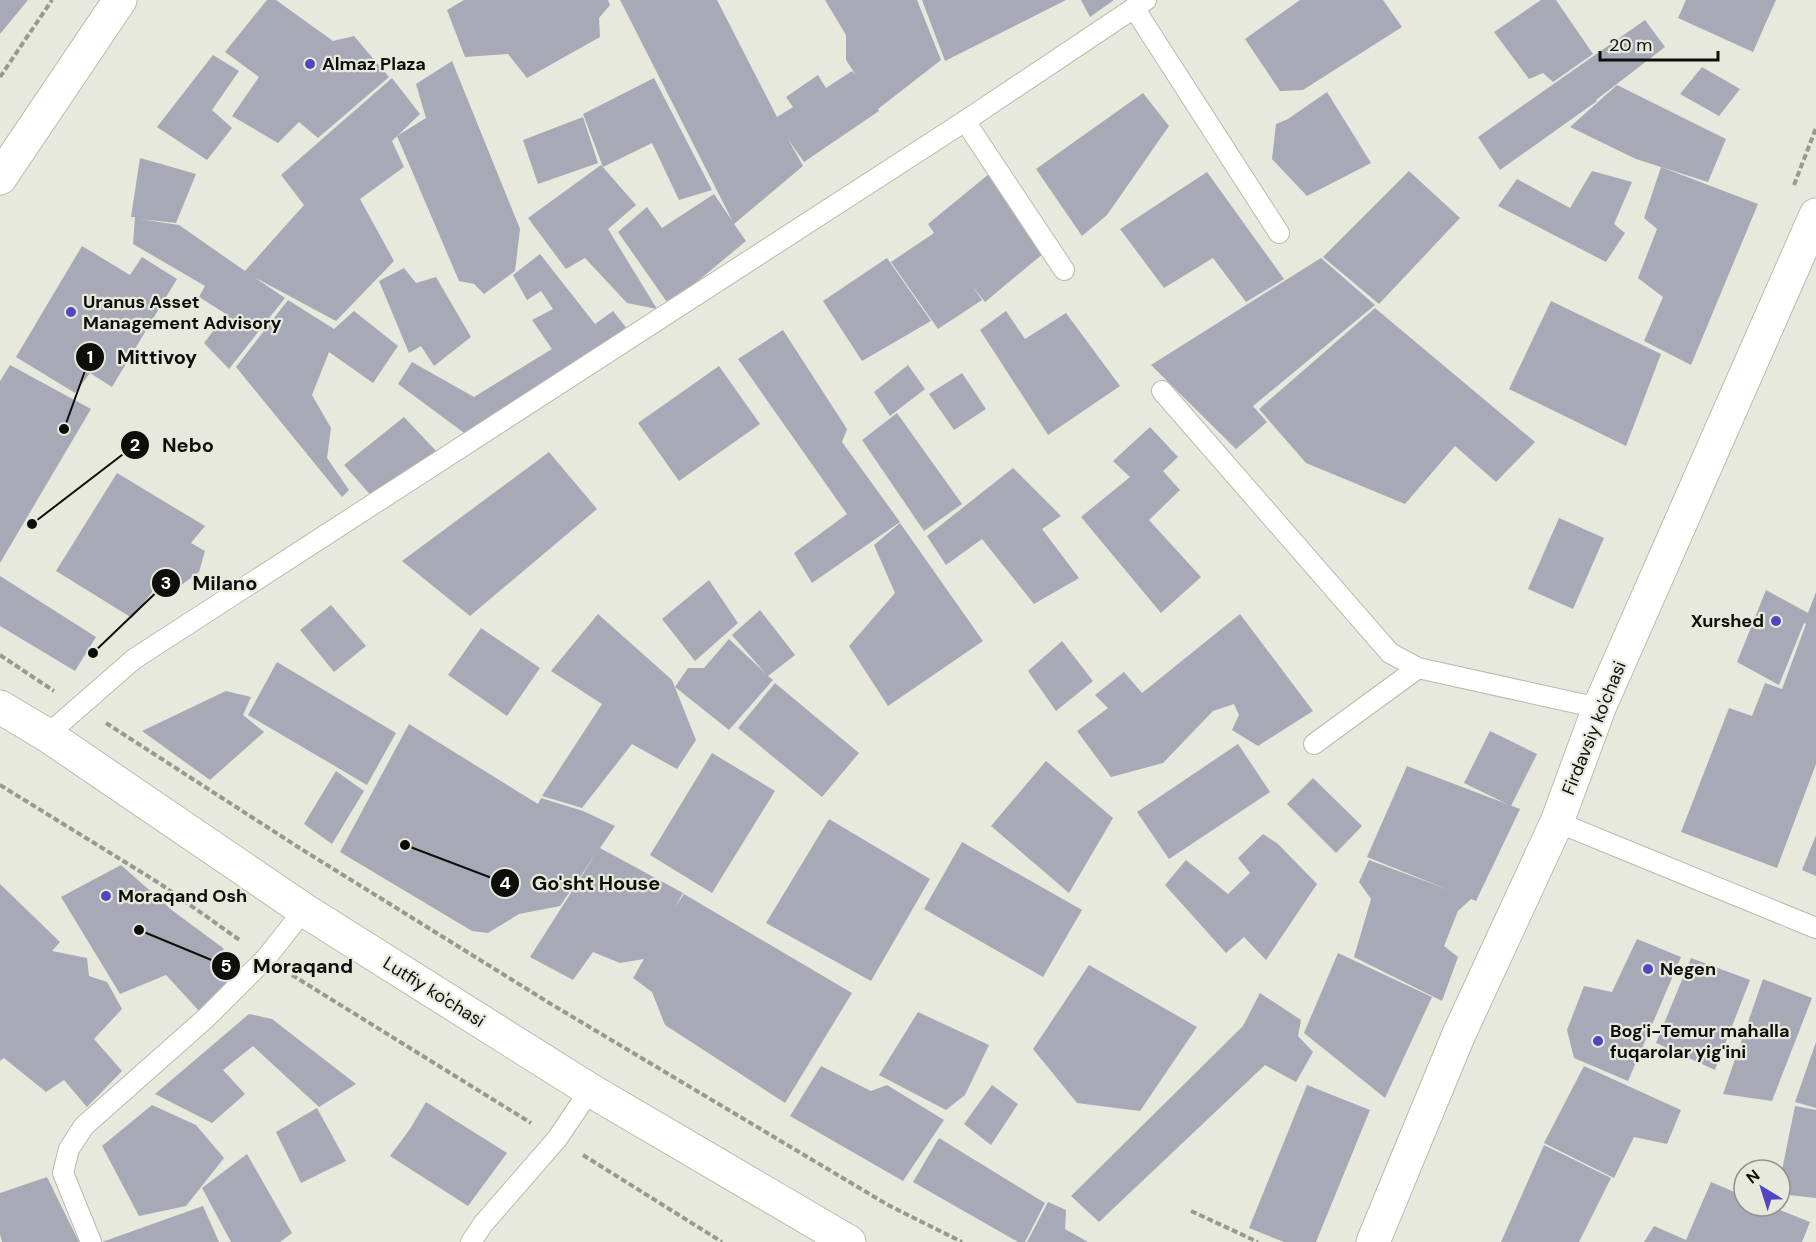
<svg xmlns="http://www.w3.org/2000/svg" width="1816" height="1242" font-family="'DM Sans',sans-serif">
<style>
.building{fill:#a8a9b6}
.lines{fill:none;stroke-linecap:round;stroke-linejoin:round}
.service-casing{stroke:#b9bbae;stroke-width:22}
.secondary-casing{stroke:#b9bbae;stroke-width:35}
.path{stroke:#989990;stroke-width:4;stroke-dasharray:6 3;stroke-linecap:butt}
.service{stroke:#fff;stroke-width:20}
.secondary{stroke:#fff;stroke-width:33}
.poi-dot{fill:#5146bd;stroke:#e7e9dc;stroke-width:2}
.labels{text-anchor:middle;stroke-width:4.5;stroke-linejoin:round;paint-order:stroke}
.poi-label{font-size:18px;font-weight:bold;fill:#0e0e0a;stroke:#e7e9dc;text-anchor:start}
.street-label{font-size:18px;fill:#0e0e0a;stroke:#e7e9dc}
.leader{fill:none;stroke:#0e0e0a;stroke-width:2}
.callout-dot{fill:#0e0e0a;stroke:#e7e9dc;stroke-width:2}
.mark-label{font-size:18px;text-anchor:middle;font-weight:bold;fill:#fff}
.callout-label{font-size:20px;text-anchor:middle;font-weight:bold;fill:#0e0e0a;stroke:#e7e9dc;stroke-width:4.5;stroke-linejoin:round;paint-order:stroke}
</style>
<rect width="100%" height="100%" fill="#e7e9dc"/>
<!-- building -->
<g class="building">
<path d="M0,0H28L0,34Z"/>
<path d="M267,0H276L333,41L354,36L389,77L318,138L299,122L278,143L232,116L259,77L225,52Z"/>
<path d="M464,0H608L610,5L599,18L600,37L527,78L508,54L465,57L447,10Z"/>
<path d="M620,0H717L777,117L793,107L786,97L818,75L826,88L852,71L856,75L846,60V35L825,0H917L941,60L878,109L879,111L804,162L788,139L803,166L734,224L746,241L669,305L618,232L647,207L662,228L714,194L733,222Z"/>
<path d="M922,0H1066L945,61Z"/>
<path d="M1081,0H1114L1090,17Z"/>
<path d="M1300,0H1383L1402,27L1303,90L1280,91L1245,39Z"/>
<path d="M1541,0H1556L1593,54L1553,82L1543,73L1529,79L1494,32Z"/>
<path d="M1686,0H1776L1753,52L1678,18Z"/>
<path d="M1645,20L1665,47L1596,100L1597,101L1500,170L1478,137Z"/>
<path d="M213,55L239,71L212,110L232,128L207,160L157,127Z"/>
<path d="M452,61L520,229L515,271L484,294L474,284L459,281L397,136L426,118L416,84Z"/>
<path d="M1702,67L1740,89L1719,116L1680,94Z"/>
<path d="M392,78L420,114L392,141L404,167L360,199L394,261L336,321L254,277L285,298L229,369L204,343L226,314L199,297L205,286L133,244L135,217H131L140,158L196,174L176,223L139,219L179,225L245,271L304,205L281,175Z"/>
<path d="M654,78L712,190L679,200L652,143L603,167L583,114Z"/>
<path d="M1617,85L1726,139L1708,182L1636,159L1570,127Z"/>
<path d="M1327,92L1371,163L1307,196L1272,159L1276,124L1288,119Z"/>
<path d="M1143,93L1169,126L1107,215L1082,236L1036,169Z"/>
<path d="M583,117L598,163L538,184L523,140Z"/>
<path d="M601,165L636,205L608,229L657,309L627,303L585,258L566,269L528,218Z"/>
<path d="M1661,167L1758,204L1691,365L1644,341L1663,297L1638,278L1657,229L1644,218Z"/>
<path d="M1409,171L1460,218L1379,304L1323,257Z"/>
<path d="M1592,171L1632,182L1614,224L1625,233L1606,262L1498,206L1517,179L1570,208Z"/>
<path d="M1207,172L1284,279L1246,302L1213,258L1164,288L1120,229Z"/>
<path d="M989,174L1044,253L985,302L972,286L982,300L938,329L891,262L934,233L928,224Z"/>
<path d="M82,246L130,275L142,257L177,279L112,387L90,373L75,393L16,357Z"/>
<path d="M540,254L595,324L613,311L632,335L471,438L398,384L412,362L474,397L552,349L532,320L553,309L541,291L527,300L513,275Z"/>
<path d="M887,258L931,321L862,361L823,301Z"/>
<path d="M1321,258L1375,305L1253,406L1267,422L1236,449L1151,365Z"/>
<path d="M404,268L416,283L436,277L471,337L434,366L421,346L409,353L379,281Z"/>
<path d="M288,300L334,329L354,311L398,346L373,383L329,352L312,395L331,428L327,458L349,490L342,497L236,367Z"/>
<path d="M1551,301L1661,354L1626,446L1509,389Z"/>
<path d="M1375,308L1535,442L1496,482L1455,446L1405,504L1306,463L1259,409Z"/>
<path d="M1006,311L1025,339L1066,313L1120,386L1048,435L980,330Z"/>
<path d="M783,330L847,429L842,442L900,522L812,583L794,553L847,514L738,359Z"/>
<path d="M10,365L91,409L0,563V381Z"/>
<path d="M908,365L925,389L890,416L874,392Z"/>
<path d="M719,366L760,424L679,481L638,423Z"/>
<path d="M962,373L986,409L954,430L929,394Z"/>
<path d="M897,413L962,504L924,531L862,440Z"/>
<path d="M404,417L437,452L375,500L344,465Z"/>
<path d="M1150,427L1178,457L1163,471L1180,490L1149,520L1201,577L1161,613L1081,517L1130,477L1113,461Z"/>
<path d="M549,452L597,509L470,616L402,561Z"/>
<path d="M1013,468L1061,516L1042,529L1079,578L1034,604L982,539L946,565L927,536Z"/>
<path d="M117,473L205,526L191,543L205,551L199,572L173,591L159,583L132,618L56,571Z"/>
<path d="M1559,518L1604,538L1573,609L1528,589Z"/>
<path d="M900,523L983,641L888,706L849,646L895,593L874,545Z"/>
<path d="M0,576L96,637L75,671L0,626Z"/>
<path d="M709,580L738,623L695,661L662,619Z"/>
<path d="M1766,590L1808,613L1816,592V764L1777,868L1681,832L1729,708L1752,716L1765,683L1782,689L1806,624L1804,623L1779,685L1737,662Z"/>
<path d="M331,605L366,646L334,672L300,630Z"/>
<path d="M760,610L795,655L768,676L773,680L729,730L675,687L688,668H704L729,639L766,674L732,635Z"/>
<path d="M598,614L672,680L696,740L677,769L632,744L582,808L542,796L602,704L551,671Z"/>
<path d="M1240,614L1313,711L1258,746L1232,730L1239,715L1234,704L1213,711L1163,763L1111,777L1077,731L1108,708L1095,695L1124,672L1142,693Z"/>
<path d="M481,628L540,668L507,716L448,675Z"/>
<path d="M1062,641L1093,681L1056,711L1028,671Z"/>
<path d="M277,662L396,733L367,785L248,715Z"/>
<path d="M775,683L859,753L822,797L738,728Z"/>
<path d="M226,691L251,697L243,715L264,732L210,780L142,731Z"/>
<path d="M409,724L538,804L541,798L583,811L615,826L600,848L683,893L675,907L684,894L852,993L785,1103L665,1025L652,992L633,978L644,959L620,963L593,952L573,980L530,957L595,855L560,906L519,914L488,933L472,931L340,852Z"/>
<path d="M1490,731L1537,754L1511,806L1464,783Z"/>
<path d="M1238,744L1270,792L1169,859L1137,812Z"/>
<path d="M712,753L775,791L712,893L650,855Z"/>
<path d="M1046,761L1113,818L1069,893L991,826Z"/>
<path d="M1407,766L1520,809L1476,901L1471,899L1458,911L1444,946L1458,957L1442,1001L1354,957L1371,899L1359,882L1369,860L1449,890L1367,857Z"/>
<path d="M336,771L364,791L332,844L304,824Z"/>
<path d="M1313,778L1362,826L1336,853L1287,804Z"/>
<path d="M829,819L930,879L871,981L766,923Z"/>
<path d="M1263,834L1278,844L1317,884L1266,960L1244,937L1226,953L1165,885L1186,860L1228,894L1250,873L1238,858Z"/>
<path d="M1816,835V876L1802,870Z"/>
<path d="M962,842L1082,910L1043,977L924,909Z"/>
<path d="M121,865L173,911L223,948L234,985L200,1012L166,975L120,994L61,897Z"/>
<path d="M0,884L60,942L52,951L87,958L89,976L107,982L122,1009L94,1039L122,1071L87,1107L64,1080L46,1092L4,1058L0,1061Z"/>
<path d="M1637,939L1681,957L1628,1081L1574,1058L1567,1030L1584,986L1612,992Z"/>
<path d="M1338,953L1432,997L1385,1098L1304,1033Z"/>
<path d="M1691,958L1750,980L1715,1070L1656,1043Z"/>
<path d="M1089,965L1197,1027L1140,1111L1077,1103L1033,1049Z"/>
<path d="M1763,979L1812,998L1772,1101L1723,1094Z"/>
<path d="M1260,993L1301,1020L1298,1036L1313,1052L1296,1082L1265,1065L1099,1222L1071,1196L1243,1026Z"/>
<path d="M918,1012L989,1045L965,1095L946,1110L879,1075Z"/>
<path d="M249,1014L272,1019L356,1084L319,1107L253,1046L223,1070L245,1094L212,1123L155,1094Z"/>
<path d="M1816,1042V1108L1795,1102Z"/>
<path d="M821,1066L871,1091L887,1085L944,1120L903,1181L790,1116Z"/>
<path d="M1584,1066L1681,1110L1667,1144L1634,1137L1614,1178L1544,1143Z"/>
<path d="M992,1085L1018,1104L991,1145L964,1124Z"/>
<path d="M1307,1085L1370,1110L1316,1242H1284L1249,1228Z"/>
<path d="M426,1102L507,1153L468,1206L390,1156L410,1129Z"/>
<path d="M152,1105L196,1125L224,1158L186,1206L139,1216L102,1146Z"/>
<path d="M1795,1106L1816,1110V1198L1780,1194V1180Z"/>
<path d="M317,1108L346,1161L301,1183L276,1132Z"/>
<path d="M939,1138L1045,1203L1025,1242H1018L913,1182Z"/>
<path d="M1544,1145L1611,1178L1579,1242H1501Z"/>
<path d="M247,1154L292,1233L280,1242H231L202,1188Z"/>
<path d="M47,1177L79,1242H2L0,1234V1193Z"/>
<path d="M1711,1182L1744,1196V1206H1770L1810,1222L1802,1242H1644L1654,1226L1686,1240Z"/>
<path d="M1048,1202L1066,1210L1065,1229L1088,1242H1027Z"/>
<path d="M203,1206L219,1242H102Z"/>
</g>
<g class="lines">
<defs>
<g id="service">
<path d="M1134,8L1279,233"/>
<path d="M965,121L1064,270"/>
<path d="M1162,391L1390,653L1418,668L1599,708"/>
<path d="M47,735L134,659L965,121L1146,0"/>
<path d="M1314,744L1418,668"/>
<path d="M1557,822L1816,928"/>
<path d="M91,1242L63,1173L69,1149L84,1126L206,1018L266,958L304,910"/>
<path d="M471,1242L483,1224L557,1139L590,1090"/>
</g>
<g id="secondary">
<path d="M0,178L120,0"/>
<path d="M0,707L47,735L304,910L590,1090L849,1242"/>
<path d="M1373,1242L1459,1034L1557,822L1599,708L1816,215"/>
</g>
</defs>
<!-- service casing -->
<use href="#service" class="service-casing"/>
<!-- secondary casing -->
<use href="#secondary" class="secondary-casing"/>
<!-- path -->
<g class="path">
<path d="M0,77L52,0"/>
<path d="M1794,185L1816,128"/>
<path d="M0,655L54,691"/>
<path d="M106,723L298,847L551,1004L888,1205L962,1242"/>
<path d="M0,785L159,883L241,941"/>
<path d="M292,975L531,1123"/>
<path d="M583,1155L722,1242"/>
<path d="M1191,1211L1258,1242"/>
</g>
<!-- service -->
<use href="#service" class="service"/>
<!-- secondary -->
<use href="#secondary" class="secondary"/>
</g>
<!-- markers -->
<g class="poi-dot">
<circle cx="310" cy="64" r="6"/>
<circle cx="71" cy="312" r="6"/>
<circle cx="1776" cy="621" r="6"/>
<circle cx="106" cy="896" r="6"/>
<circle cx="1648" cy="969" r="6"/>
<circle cx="1598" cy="1041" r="6"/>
</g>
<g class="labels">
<!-- poi labels -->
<g class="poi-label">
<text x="322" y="70">Almaz Plaza</text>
<text x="83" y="308">Uranus Asset<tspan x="83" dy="21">Management Advisory</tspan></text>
<text x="1764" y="627" text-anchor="end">Xurshed</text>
<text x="118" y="902">Moraqand Osh</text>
<text x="1660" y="975">Negen</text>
<text x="1610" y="1037">Bog'i-Temur mahalla<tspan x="1610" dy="21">fuqarolar yig'ini</tspan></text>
</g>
<!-- street labels -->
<g class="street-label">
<text transform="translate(1594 728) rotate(-68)" y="6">Firdavsiy ko'chasi</text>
<text transform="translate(434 992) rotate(32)" y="6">Lutfiy ko'chasi</text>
</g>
</g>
<!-- callouts -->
<path class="leader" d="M64 429L90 357M32 524L135 445M93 653L166 583M405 845L505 883M139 930L226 966"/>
<g class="callout-dot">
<circle cx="64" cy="429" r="6"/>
<circle cx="32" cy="524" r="6"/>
<circle cx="93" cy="653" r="6"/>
<circle cx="405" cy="845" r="6"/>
<circle cx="139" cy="930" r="6"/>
<circle cx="90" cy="357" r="15"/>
<circle cx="135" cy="445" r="15"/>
<circle cx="166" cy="583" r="15"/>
<circle cx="505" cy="883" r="15"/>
<circle cx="226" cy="966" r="15"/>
</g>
<g class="mark-label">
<text x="90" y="363">1</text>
<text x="135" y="451">2</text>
<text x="166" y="589">3</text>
<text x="505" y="889">4</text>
<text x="226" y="972">5</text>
</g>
<g class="callout-label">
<text x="157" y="364">Mittivoy</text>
<text x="188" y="452">Nebo</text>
<text x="225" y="590">Milano</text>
<text x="596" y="890">Go'sht House</text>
<text x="303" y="973">Moraqand</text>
</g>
<!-- north arrow -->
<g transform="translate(1762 1188) rotate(322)"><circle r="28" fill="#e7e9dc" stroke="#909188" stroke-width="1.5"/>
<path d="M0-4.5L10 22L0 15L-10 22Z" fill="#5146bd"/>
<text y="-9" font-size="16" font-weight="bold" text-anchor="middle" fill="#0e0e0a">N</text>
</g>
<!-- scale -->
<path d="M1600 51v9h118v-9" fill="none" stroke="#0e0e0a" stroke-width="3"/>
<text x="1609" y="51" font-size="18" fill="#0e0e0a" stroke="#e7e9dc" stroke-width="4.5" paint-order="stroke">20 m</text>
</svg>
